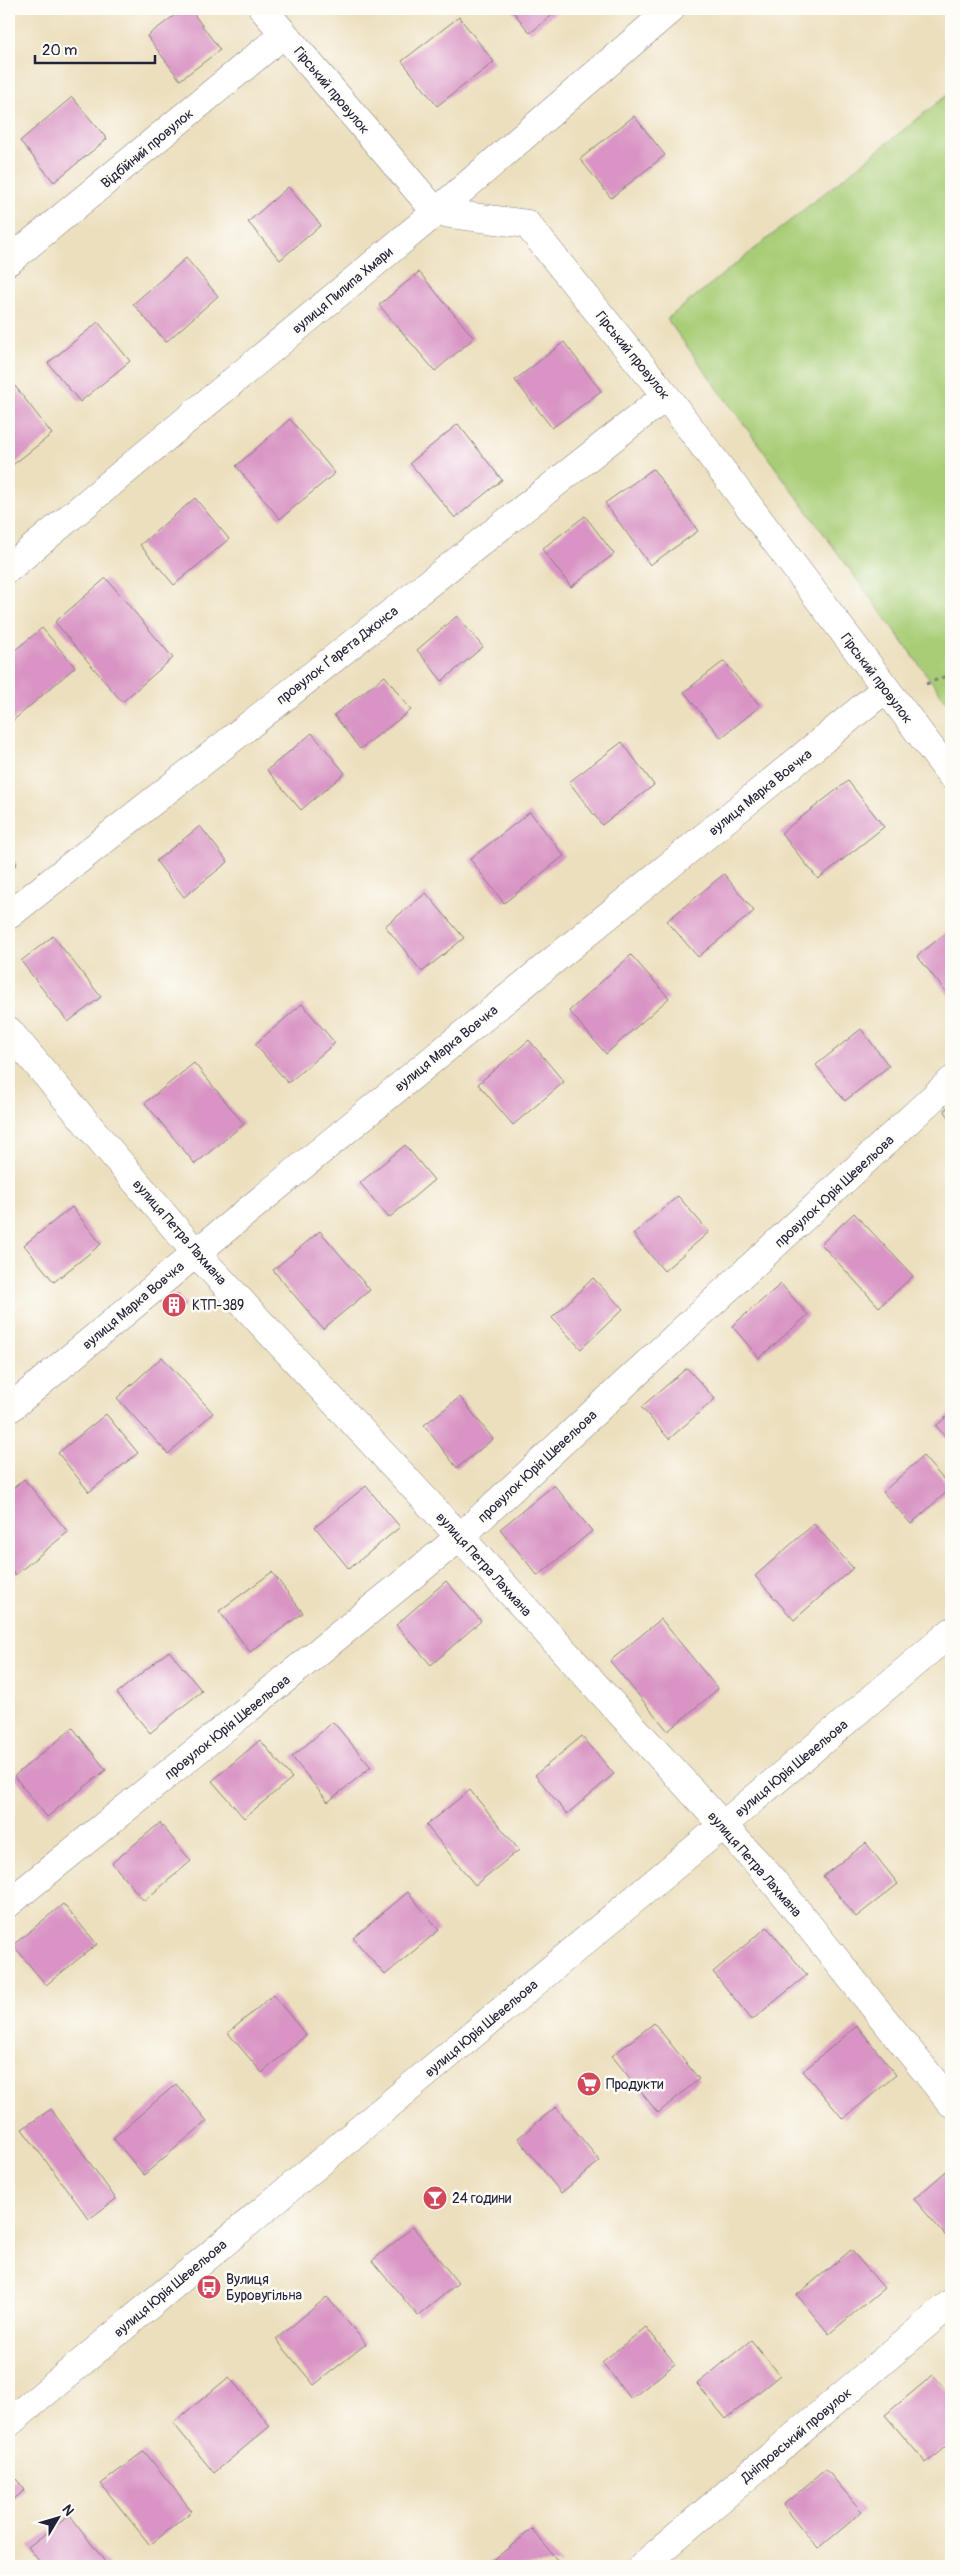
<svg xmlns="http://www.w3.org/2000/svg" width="960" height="2575" font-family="Pangolin,sans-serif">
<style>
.green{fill:#a8cd76;stroke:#657858}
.building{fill:#d994c5}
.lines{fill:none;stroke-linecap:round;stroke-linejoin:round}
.minor-casing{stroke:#87807c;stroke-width:29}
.path{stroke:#87807c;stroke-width:3;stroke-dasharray:4 4;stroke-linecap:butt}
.minor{stroke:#fff;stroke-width:28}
.labels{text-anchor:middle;stroke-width:5;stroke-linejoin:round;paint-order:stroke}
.street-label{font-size:14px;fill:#22223b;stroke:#fdfcf7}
.poi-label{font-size:14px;fill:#22223b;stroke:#fdfcf7;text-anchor:start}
</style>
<rect width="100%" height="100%" fill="#fdfcf7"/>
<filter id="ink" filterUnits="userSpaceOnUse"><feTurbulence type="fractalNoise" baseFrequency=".02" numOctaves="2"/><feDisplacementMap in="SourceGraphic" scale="10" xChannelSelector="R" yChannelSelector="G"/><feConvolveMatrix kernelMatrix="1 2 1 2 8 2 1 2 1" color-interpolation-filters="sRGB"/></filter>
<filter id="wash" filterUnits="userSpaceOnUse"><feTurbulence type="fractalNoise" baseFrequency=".0096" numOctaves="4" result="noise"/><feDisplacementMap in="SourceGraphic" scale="20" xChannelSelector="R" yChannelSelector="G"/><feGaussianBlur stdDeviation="1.12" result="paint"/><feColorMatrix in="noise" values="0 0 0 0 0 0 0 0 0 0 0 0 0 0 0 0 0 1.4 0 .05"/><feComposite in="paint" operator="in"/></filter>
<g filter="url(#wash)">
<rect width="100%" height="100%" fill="#ecdfbe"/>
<!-- green -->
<path class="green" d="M951,92V708L667,319Z"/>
<g id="blocks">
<!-- building -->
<g class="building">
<path d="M183,9H190L220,50L180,80L147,36Z"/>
<path d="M511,9H560L530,33Z"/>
<path d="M459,17L494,62L437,106L402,61Z"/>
<path d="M72,97L107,139L54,182L20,141Z"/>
<path d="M634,116L665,155L611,198L580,159Z"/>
<path d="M288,187L321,225L280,260L248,222Z"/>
<path d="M186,258L218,296L166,342L133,304Z"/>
<path d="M419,272L474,338L435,371L379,305Z"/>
<path d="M98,322L130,361L80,402L48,363Z"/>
<path d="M564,342L601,391L552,428L515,380Z"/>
<path d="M15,386L52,434L9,468V391Z"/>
<path d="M290,419L335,473L280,519L236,466Z"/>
<path d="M458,424L502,480L455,518L410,463Z"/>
<path d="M653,469L698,531L650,565L605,503Z"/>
<path d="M195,498L229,539L174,585L140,545Z"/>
<path d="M585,516L614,554L571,587L542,549Z"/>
<path d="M106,578L173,658L122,702L55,622Z"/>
<path d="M457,616L483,647L442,681L417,650Z"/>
<path d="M42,628L75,667L9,724V655Z"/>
<path d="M724,661L760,706L721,738L684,692Z"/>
<path d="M385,676L411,710L360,749L334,715Z"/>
<path d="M312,733L345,773L301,810L267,770Z"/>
<path d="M622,742L654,785L602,825L569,782Z"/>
<path d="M848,781L884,827L818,879L781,833Z"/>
<path d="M530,812L564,856L504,903L470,859Z"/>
<path d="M200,826L228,862L184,897L156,861Z"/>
<path d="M9,854L17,864L9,871Z"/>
<path d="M724,874L754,911L698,957L667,921Z"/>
<path d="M426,893L464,938L422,972L385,926Z"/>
<path d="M951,929V998L917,956Z"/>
<path d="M53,936L101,997L68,1022L21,961Z"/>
<path d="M631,955L669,998L606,1054L569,1011Z"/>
<path d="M302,1004L335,1043L288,1083L255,1044Z"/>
<path d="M861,1029L889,1066L845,1101L816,1065Z"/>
<path d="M529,1040L564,1082L513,1125L478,1084Z"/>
<path d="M194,1063L244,1124L195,1164L145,1103Z"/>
<path d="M951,1105V1120L944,1110Z"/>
<path d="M405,1145L434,1180L389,1218L360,1183Z"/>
<path d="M678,1196L709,1232L664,1271L633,1234Z"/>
<path d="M72,1207L101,1244L54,1282L24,1245Z"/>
<path d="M854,1213L913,1276L879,1307L821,1244Z"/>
<path d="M320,1231L370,1290L323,1329L273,1270Z"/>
<path d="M593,1278L623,1309L581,1349L552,1318Z"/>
<path d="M781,1284L808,1315L759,1358L732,1326Z"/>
<path d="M177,1294L186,1305L171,1317L162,1306Z"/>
<path d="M162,1357L213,1413L168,1454L117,1398Z"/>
<path d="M687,1368L715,1399L669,1439L641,1407Z"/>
<path d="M460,1397L493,1439L457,1468L424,1425Z"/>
<path d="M951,1413V1443L936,1426Z"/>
<path d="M106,1414L138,1453L89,1492L58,1453Z"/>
<path d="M923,1456L951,1488L911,1524L883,1492Z"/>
<path d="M24,1479L68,1532L15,1575L9,1567V1492Z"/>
<path d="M554,1485L592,1531L538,1576L500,1529Z"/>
<path d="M366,1486L400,1527L349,1569L315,1527Z"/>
<path d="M814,1524L853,1568L794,1620L755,1576Z"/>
<path d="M272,1572L303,1613L250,1652L219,1611Z"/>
<path d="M446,1581L481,1621L431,1665L396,1625Z"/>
<path d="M661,1619L718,1689L668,1731L610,1661Z"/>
<path d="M169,1651L202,1691L150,1733L117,1693Z"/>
<path d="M333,1722L371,1767L328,1802L292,1757Z"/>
<path d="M73,1728L106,1770L47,1817L14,1776Z"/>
<path d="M582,1736L614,1774L567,1814L535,1775Z"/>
<path d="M260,1740L292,1778L244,1818L212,1781Z"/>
<path d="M470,1790L519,1850L475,1885L426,1825Z"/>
<path d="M160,1823L191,1861L144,1901L112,1863Z"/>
<path d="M866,1843L898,1884L856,1917L823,1876Z"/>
<path d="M408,1892L439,1930L385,1975L353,1938Z"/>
<path d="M63,1904L97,1944L46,1985L13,1945Z"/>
<path d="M767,1927L807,1975L752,2020L713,1972Z"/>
<path d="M273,1995L306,2035L262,2073L228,2033Z"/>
<path d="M654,2023L699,2079L658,2113L612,2056Z"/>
<path d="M857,2026L896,2075L843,2119L803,2071Z"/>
<path d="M176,2084L207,2121L144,2175L113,2138Z"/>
<path d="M556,2107L600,2161L561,2193L518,2138Z"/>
<path d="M51,2109L116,2199L89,2219L22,2129Z"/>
<path d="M951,2167V2242L914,2199Z"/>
<path d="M413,2227L458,2283L418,2316L372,2261Z"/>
<path d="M851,2250L884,2288L829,2334L797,2295Z"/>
<path d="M327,2297L366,2344L314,2385L276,2339Z"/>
<path d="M646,2327L675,2364L631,2399L602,2362Z"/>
<path d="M751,2340L780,2375L726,2419L697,2384Z"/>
<path d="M933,2375L951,2396V2442L926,2463L885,2415Z"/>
<path d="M229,2377L270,2426L214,2473L173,2423Z"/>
<path d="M144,2451L192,2511L150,2545L101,2484Z"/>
<path d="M826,2469L862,2512L818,2549L783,2505Z"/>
<path d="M16,2479L25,2490L10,2502L9,2484Z"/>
<path d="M70,2515L108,2566H43L28,2547Z"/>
<path d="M532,2529L561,2565L486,2566Z"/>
</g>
</g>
</g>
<g filter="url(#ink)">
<use href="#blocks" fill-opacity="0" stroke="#87807c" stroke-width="1"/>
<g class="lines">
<defs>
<g id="minor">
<path d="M263,9L436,212L527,224L666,396L951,775"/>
<path d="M9,261L284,34"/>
<path d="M9,568L436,212L671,9"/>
<path d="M9,915L666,396"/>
<path d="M9,1031L196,1253L460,1537L770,1877L951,2103"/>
<path d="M9,1409L196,1253L885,689"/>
<path d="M9,1903L460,1537L951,1081"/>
<path d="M9,2423L722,1826L951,1632"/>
<path d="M642,2566L951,2303"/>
</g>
</defs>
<!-- minor casing -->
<use href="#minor" class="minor-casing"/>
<!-- path -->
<path class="path" d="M926,684L951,674"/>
<!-- minor -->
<use href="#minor" class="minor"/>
</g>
</g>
<!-- icons -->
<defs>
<symbol id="building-disc" viewBox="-11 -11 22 22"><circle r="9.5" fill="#d1495b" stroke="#fdfcf7"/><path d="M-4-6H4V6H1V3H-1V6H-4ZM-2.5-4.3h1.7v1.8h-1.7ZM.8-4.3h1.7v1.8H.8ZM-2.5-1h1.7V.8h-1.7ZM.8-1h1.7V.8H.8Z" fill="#fff"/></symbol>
<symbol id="supermarket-disc" viewBox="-11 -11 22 22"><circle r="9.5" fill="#d1495b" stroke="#fdfcf7"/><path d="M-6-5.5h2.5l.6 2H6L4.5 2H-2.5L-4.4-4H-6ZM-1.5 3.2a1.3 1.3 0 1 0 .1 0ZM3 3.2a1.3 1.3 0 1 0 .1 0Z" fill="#fff"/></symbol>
<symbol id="bar-disc" viewBox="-11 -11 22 22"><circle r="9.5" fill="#d1495b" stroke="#fdfcf7"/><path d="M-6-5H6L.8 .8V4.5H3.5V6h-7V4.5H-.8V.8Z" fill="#fff"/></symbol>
<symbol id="bus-disc" viewBox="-11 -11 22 22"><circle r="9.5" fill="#d1495b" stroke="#fdfcf7"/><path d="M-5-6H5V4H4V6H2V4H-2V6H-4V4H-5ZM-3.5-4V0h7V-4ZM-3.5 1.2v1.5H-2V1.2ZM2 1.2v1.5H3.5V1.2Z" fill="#fff"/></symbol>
</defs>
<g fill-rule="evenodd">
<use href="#building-disc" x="160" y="1291" width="28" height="28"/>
<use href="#supermarket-disc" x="575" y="2070" width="28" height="28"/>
<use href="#bar-disc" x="421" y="2184" width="28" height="28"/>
<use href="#bus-disc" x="195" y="2273" width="28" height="28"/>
</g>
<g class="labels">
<!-- street labels -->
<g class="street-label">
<text transform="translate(332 90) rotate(50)" y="5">Гірський провулок</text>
<text transform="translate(147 148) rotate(-40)" y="5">Відбійний провулок</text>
<text transform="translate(342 290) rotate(-40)" y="5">вулиця Пилипа Хмари</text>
<text transform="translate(633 355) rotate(51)" y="5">Гірський провулок</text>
<text transform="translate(337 655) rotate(-38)" y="5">провулок Ґарета Джонса</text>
<text transform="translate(877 678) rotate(53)" y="5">Гірський провулок</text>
<text transform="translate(760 792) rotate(-39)" y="5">вулиця Марка Вовчка</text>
<text transform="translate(446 1048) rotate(-39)" y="5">вулиця Марка Вовчка</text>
<text transform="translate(834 1191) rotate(-43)" y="5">провулок Юрія Шевельова</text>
<text transform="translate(180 1232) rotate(49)" y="5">вулиця Петра Лахмана</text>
<text transform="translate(133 1305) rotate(-40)" y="5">вулиця Марка Вовчка</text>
<text transform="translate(537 1466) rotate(-43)" y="5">провулок Юрія Шевельова</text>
<text transform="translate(484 1564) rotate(48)" y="5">вулиця Петра Лахмана</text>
<text transform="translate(227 1727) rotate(-39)" y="5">провулок Юрія Шевельова</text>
<text transform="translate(791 1768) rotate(-40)" y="5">вулиця Юрія Шевельова</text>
<text transform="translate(755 1864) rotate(49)" y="5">вулиця Петра Лахмана</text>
<text transform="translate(481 2028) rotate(-40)" y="5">вулиця Юрія Шевельова</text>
<text transform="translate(170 2288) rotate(-40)" y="5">вулиця Юрія Шевельова</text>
<text transform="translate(796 2435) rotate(-40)" y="5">Дніпровський провулок</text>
</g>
<!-- poi labels -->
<g class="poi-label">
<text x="192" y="1310">КТП-389</text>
<text x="606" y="2089">Продукти</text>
<text x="452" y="2203">24 години</text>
<text x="226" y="2284">Вулиця<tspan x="226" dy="16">Буровугільна</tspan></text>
</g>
</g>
<!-- margin -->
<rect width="960" height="2575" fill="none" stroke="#fdfcf7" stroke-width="30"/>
<!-- north arrow -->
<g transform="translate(58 2518) rotate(52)" stroke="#fdfcf7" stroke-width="4" paint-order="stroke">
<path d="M0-4L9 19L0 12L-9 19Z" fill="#22223b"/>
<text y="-8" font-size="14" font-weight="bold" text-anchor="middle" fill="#22223b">N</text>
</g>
<!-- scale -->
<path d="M35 55v8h120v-8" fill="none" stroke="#22223b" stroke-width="2.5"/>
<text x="42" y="55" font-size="15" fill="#22223b" stroke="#fdfcf7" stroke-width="4" paint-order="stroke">20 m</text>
</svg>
